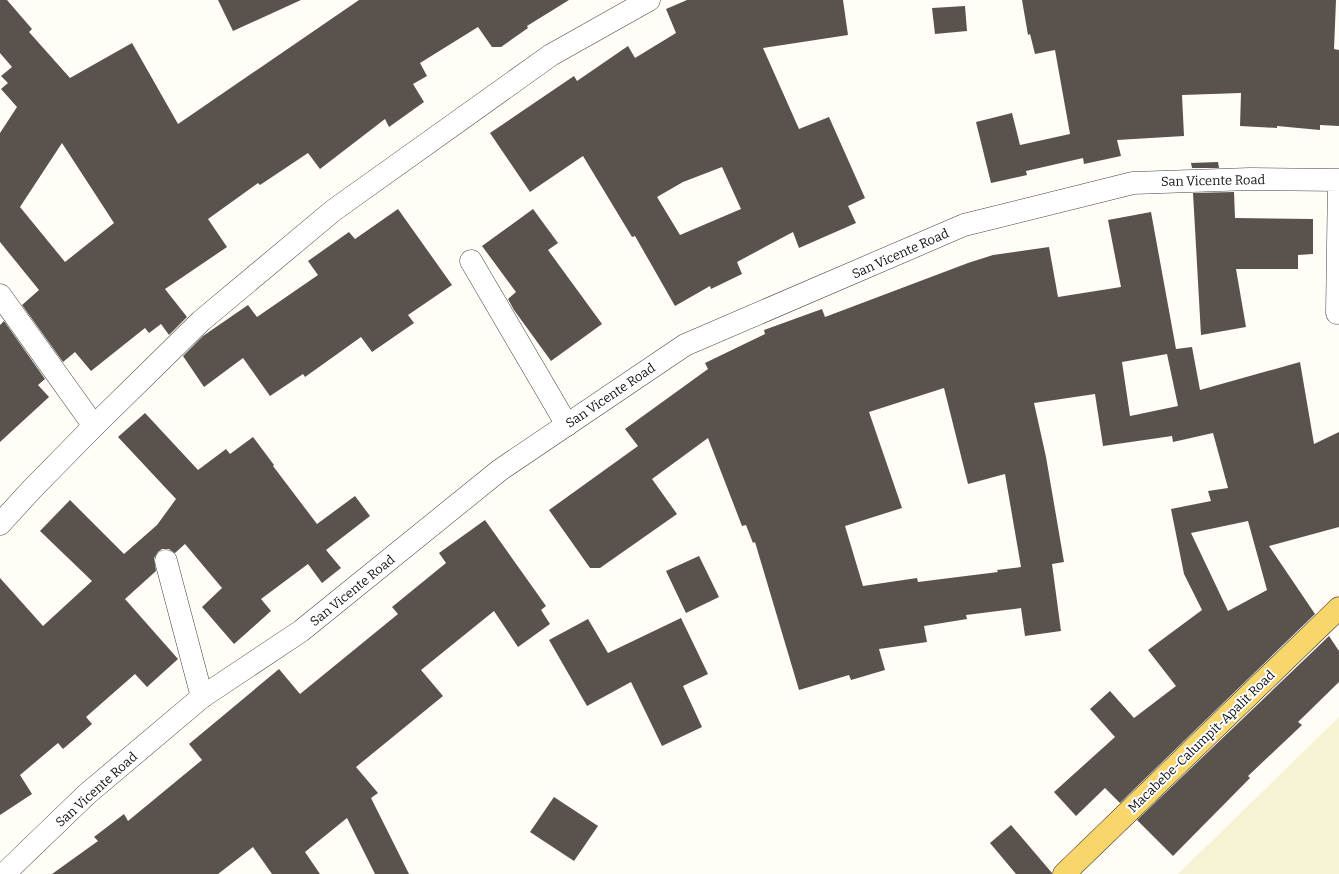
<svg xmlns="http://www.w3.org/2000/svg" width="1339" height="874" font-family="Bitter,serif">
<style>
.farmland{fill:#f6f3d4}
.building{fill:#5a524d;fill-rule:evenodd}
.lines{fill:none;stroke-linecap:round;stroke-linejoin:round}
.minor-casing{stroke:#444;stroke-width:23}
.major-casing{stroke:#222;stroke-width:23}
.minor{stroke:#fff;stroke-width:22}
.major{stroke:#f9d66b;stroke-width:22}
.labels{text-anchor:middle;stroke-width:4;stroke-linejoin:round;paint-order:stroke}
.street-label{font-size:13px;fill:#111;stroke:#fff}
</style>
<rect width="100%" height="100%" fill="#fffdf5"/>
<!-- farmland -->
<path class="farmland" d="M1339,717V874H1178Z"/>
<!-- building -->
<g class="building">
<path d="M0,0H7L32,29L29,32L70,78L132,43L178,124L359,0H569L527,26L528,28L501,47H492L478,27L420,63L427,76L413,84L424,102L389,127L385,119L320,169L308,153L260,185L258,183L208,219L227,247L165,289L187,317L169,335L161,324L149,333L145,328L91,371L75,352L63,362L22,305L39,290L0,242V133L17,107L1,89L8,83L1,76L12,67L0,53ZM62,143L114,223L65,262L20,207Z"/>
<path d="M218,0H301L233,31Z"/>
<path d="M687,0H843L848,35L763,48L799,129L829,117L865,198L848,206L856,223L799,248L793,232L737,262L742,274L711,289L710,286L675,306L635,236L632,237L583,156L530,192L490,133L574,76L577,81L628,46L635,58L676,33L666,9ZM722,167L741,209L680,235L657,197L683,182Z"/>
<path d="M1022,0H1336L1334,49L1339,50V126L1320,125V130L1277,126V128L1240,126L1241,93L1182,95L1184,136L1117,140L1121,156L1084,164L1083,158L1026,171L1027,175L991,183L976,122L1012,113L1020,145L1070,134L1055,50L1035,54L1030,34L1028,35Z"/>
<path d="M965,6L967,31L935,34L932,8Z"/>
<path d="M1218,162L1219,168H1192L1191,163Z"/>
<path d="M1234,192L1235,218L1313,219V254L1298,255V269H1236L1246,327L1201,335L1193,193Z"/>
<path d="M398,209L452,285L408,315L414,323L372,352L361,337L305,377L303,374L270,396L243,358L204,387L183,356L203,336L248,305L257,317L318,275L308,261L349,232L355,239Z"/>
<path d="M533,209L558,243L548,250L602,324L551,361L514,310L508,299L516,292L482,246Z"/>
<path d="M1151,212L1176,349L1192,347L1200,390L1300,362L1314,444L1339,432V527L1269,546L1315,614L1120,803L1105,788L1076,816L1054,792L1115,737L1090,709L1110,691L1134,718L1176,686L1148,650L1202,610L1184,574L1171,509L1211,501L1208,491L1228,488L1213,433L1173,442L1172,436L1103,446L1095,394L1034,403L1046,457L1064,562L1052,564L1061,631L1025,636L1021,608L966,615L967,619L924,626L927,642L879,649L885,670L851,680L849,675L799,690L755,542L753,543L746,525L742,526L708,438L652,479L677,514L600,568H590L549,510L638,446L625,429L708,369L705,363L765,334L764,330L822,309L825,317L968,263L993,255L1049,247L1058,297L1121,287L1108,220ZM1167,354L1178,406L1130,416L1122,362ZM944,388L968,484L1005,474L1021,567L997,570L998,572L918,582L917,578L863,586L845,526L902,508L869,412ZM1248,521L1267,590L1228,611L1191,533Z"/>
<path d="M4,321L45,379L38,385L49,397L0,442V325Z"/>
<path d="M145,413L198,470L226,449L230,454L253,437L274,465L273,466L317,524L355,496L370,516L326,550L341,568L322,583L308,564L261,599L271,611L234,644L202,607L222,588L185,544L175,553L169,549H162L158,552L154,558L156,571L125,599L178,659L147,687L135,674L86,717L92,724L63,749L58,743L20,775L32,794L0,815V578L43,626L92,581L40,531L70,500L124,554L157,525L176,499L118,437Z"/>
<path d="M485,520L546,606L541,610L550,624L518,647L494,611L421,670L443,696L356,767L378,793L371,798L409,874H375L347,818L305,852L320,874H272L253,847L218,874H52L98,841L94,837L124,814L128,821L202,760L189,744L279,669L300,694L398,614L392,607L446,563L439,553Z"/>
<path d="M699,556L719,597L686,613L666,571Z"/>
<path d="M681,618L708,674L683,686L702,727L662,746L631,682L587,706L549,640L588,619L608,653Z"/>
<path d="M1329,636L1339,651V682L1298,722L1302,725L1248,776L1250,778L1173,856L1137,820Z"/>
<path d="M554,797L598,826L574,861L530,832Z"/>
<path d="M1011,825L1052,873V874H1016L990,843Z"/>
</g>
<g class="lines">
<defs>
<g id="minor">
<path d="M471,261L567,425"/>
<path d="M0,295L94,426"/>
<path d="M0,524L33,488L94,426L201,321L334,210L551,55L649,0"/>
<path d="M166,561L202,697"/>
<path d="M4,874L87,794L202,697L301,631L500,470L685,345L964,225L1133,183L1250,179L1339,180L1337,313"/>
</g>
<path id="major" d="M1064,874L1339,608"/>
</defs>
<!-- minor casing -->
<use href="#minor" class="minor-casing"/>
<!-- major casing -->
<use href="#major" class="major-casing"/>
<!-- minor -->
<use href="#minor" class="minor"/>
<!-- major -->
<use href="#major" class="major"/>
</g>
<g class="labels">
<!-- street labels -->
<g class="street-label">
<text transform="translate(1213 180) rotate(-1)" y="5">San Vicente Road</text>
<text transform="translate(900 253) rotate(-24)" y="5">San Vicente Road</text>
<text transform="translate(610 395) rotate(-34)" y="5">San Vicente Road</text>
<text transform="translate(352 590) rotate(-39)" y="5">San Vicente Road</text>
<text transform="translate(1201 741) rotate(-44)" y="5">Macabebe-Calumpit-Apalit Road</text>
<text transform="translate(96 789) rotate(-42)" y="5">San Vicente Road</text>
</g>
</g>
</svg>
